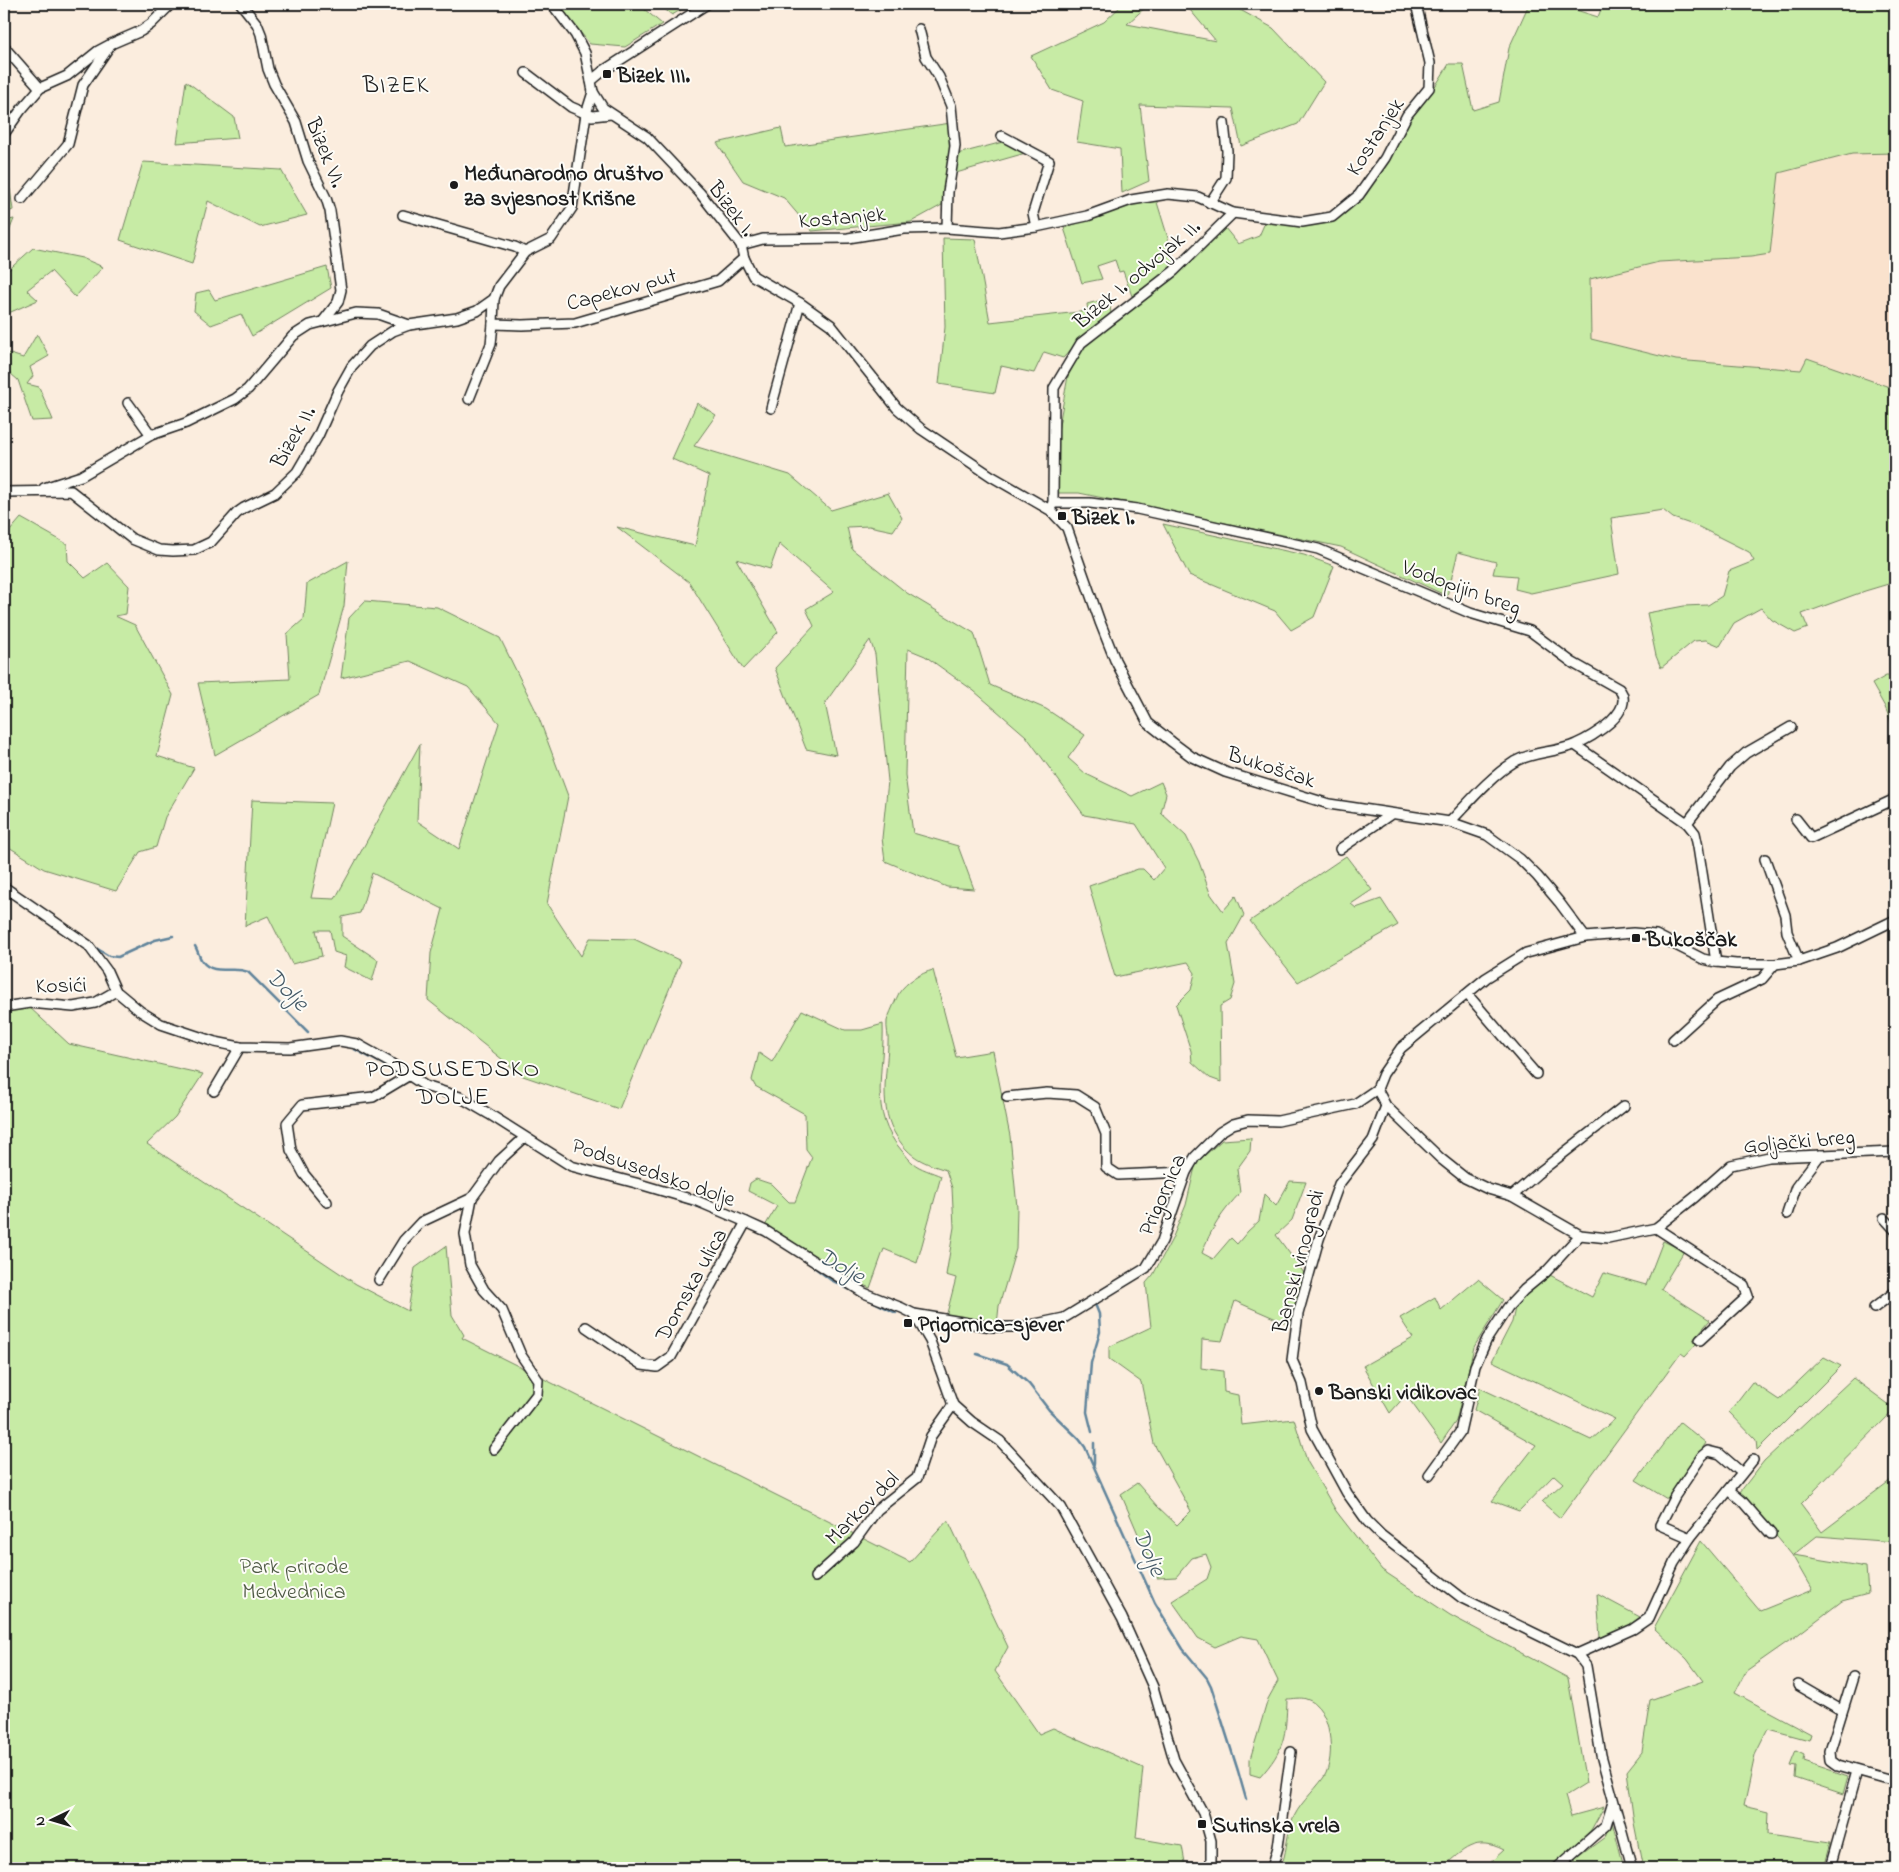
<svg xmlns="http://www.w3.org/2000/svg" width="1899" height="1872" font-family="'Indie Flower',sans-serif">
<style>
.built{fill:#fae2cd}
.green{fill:#c7eba5;stroke:#728460}
.lines{fill:none;stroke-linecap:round;stroke-linejoin:round}
.stream{stroke:#61849b;stroke-width:2.5}
.minor-casing{stroke:#1c1c1c;stroke-width:12}
.minor{stroke:#fdfcf7;stroke-width:9}
.poi-dot{fill:#1c1c1c;stroke:#fdfcf7;stroke-width:2}
.labels{text-anchor:middle;stroke-width:4;stroke-linejoin:round;paint-order:stroke}
.poi-label{font-size:22px;font-weight:bold;fill:#1c1c1c;stroke:#fdfcf7;text-anchor:start}
.street-label{font-size:22px;fill:#1c1c1c;stroke:#fdfcf7}
.park-label{font-size:22px;fill:#4f5a45;stroke:#fdfcf7}
.neighbourhood-label{font-size:24px;letter-spacing:1px;fill:#1c1c1c;stroke:#fdfcf7}
.water-label{font-size:24px;font-style:italic;fill:#445966;stroke:#fdfcf7}
</style>
<rect width="100%" height="100%" fill="#fbedde"/>
<filter id="ink" filterUnits="userSpaceOnUse"><feTurbulence type="fractalNoise" baseFrequency=".02" numOctaves="2"/><feDisplacementMap in="SourceGraphic" scale="10" xChannelSelector="R" yChannelSelector="G"/><feConvolveMatrix kernelMatrix="1 2 1 2 8 2 1 2 1" color-interpolation-filters="sRGB"/></filter>
<g filter="url(#ink)">
<!-- built -->
<path class="built" d="M1895,153V389L1807,358L1802,370L1676,360L1591,339L1590,279L1659,262L1751,257L1779,173L1852,154Z"/>
<!-- green -->
<g class="green">
<path d="M559,4H638L662,24L625,47L590,44L561,9L572,7Z"/>
<path d="M658,4H682L686,7L672,15Z"/>
<path d="M1123,4H1149L1127,24L1216,41L1185,4H1232L1233,6L1273,28L1324,82L1298,124L1241,146L1233,108L1140,105L1149,181L1122,193L1120,149L1077,142L1083,101L1052,90L1031,56L1104,22Z"/>
<path d="M1529,4H1557L1598,17L1603,4H1895V153L1852,154L1779,173L1770,254L1751,257L1659,262L1590,279L1591,339L1676,360L1801,370L1807,358L1895,389V582L1865,591L1802,614L1808,628L1795,633L1772,620L1761,608L1734,623L1720,646L1706,640L1694,641L1661,668L1656,656L1647,613L1684,606L1708,605L1722,596L1729,571L1754,561L1749,552L1699,527L1673,518L1663,510L1611,518L1619,574L1531,593L1515,589L1517,576L1493,574L1496,562L1458,552L1447,596L1341,547L1079,493H1058L1056,442L1068,376L1082,348L1180,273L1225,228L1238,244L1259,236L1267,218L1310,224L1335,221L1366,195L1409,121L1436,85L1449,64H1463L1473,110L1499,102L1509,48Z"/>
<path d="M186,81L234,117L238,138L177,143Z"/>
<path d="M951,123L952,148L942,205L911,222L812,231L784,198L743,181L717,143L781,128L785,147Z"/>
<path d="M1003,142L1029,152L956,173L957,154Z"/>
<path d="M143,162L281,170L307,215L260,227L208,201L192,264L120,240Z"/>
<path d="M10,189L13,210L4,214V193Z"/>
<path d="M1156,199L1176,264L1132,296L1123,271L1119,272L1115,260L1097,266L1102,279L1082,283L1064,228L1131,204Z"/>
<path d="M14,219L4,244V221Z"/>
<path d="M943,238L975,239L990,322L1088,311L1087,304L1109,298L1111,314L1079,341L1063,358L1044,352L1034,373L1001,366L995,393L939,384L945,327Z"/>
<path d="M33,248L82,258L103,267L75,297L51,271L27,290L38,300L4,315V274Z"/>
<path d="M327,267L331,288L252,336L241,314L211,325L194,311L196,293L209,290L215,300Z"/>
<path d="M37,334L49,356L30,367L33,376L27,384L39,387L53,420L32,421L18,380L4,368V352L23,358Z"/>
<path d="M697,403L716,415L694,446L790,475L831,510L888,493L902,518L893,531L869,526L847,527L852,549L907,593L974,633L990,685L1046,709L1085,735L1068,758L1086,774L1132,796L1161,782L1166,794L1161,813L1186,836L1199,862L1210,893L1223,911L1236,896L1244,915L1228,944L1235,984L1230,1000L1220,1006L1221,1082L1210,1078L1192,1062L1191,1051L1176,1005L1191,990L1195,973L1188,962L1115,977L1089,886L1138,869H1143L1154,880L1164,868L1136,824L1084,815L1026,736L974,691L925,656L908,649L905,775L913,833L958,846L974,889L947,887L885,861L882,838L888,781L875,654L870,640L825,703L836,755L806,749L775,668L814,626L806,609L834,592L779,544L770,569L736,559L778,632L743,669L689,582L617,527L695,546L709,476L672,459Z"/>
<path d="M21,518L67,544L68,561L85,578L107,563L129,586L126,614L115,616L135,625L173,695L157,756L194,768L165,817L156,847L140,852L116,891L44,869L4,844V538Z"/>
<path d="M1163,524L1304,555L1334,566L1314,617L1291,630L1275,611L1189,575Z"/>
<path d="M348,561L344,606L319,695L215,755L198,683L290,679L287,634L304,619L307,584Z"/>
<path d="M365,601L437,607L500,638L537,713L568,796L547,904L581,956L590,938L634,939L681,961L619,1109L523,1076L428,1000L431,953L443,909L372,873L360,913L342,917V936L378,960L372,981L344,967L346,956L334,952L330,930H316L322,956L292,964L268,916L245,926L252,800L332,803L311,898L335,899L420,744L417,821L459,849L499,723L468,687L410,661L341,678L349,618Z"/>
<path d="M1886,676H1895V732L1885,707L1872,684Z"/>
<path d="M1346,856L1372,890L1351,904L1356,908L1381,899L1398,925L1298,982L1250,921Z"/>
<path d="M933,970L956,1057L993,1051L1010,1136L1017,1207L1016,1249L999,1306L997,1325L946,1317L956,1278L946,1275L954,1227L952,1188L946,1170C924,1163 910,1158 897,1137C878,1108 887,1075 888,1044C889,1037 886,1028 887,1021C888,1017 897,997 899,993C906,982 921,973 933,970Z"/>
<path d="M28,1006L69,1044L203,1074L175,1117L147,1144L356,1284L408,1311L415,1268L446,1246L452,1315L464,1335L462,1338L910,1562L948,1520L1008,1647L995,1671L1039,1734L1053,1728L1143,1768L1136,1838L1182,1846L1186,1868H4V1008Z"/>
<path d="M802,1010L845,1030H862L883,1024C885,1072 867,1111 902,1151C906,1155 909,1160 913,1163C920,1169 932,1172 941,1176L917,1263L884,1249L870,1288L842,1276L789,1239L765,1226L777,1206L748,1191L750,1183L756,1179L771,1184L789,1202H795L812,1157L806,1149L805,1114L755,1086L752,1080L759,1053L772,1062Z"/>
<path d="M1251,1138L1250,1151L1237,1169L1240,1193C1223,1211 1210,1230 1202,1253L1213,1259L1231,1238L1237,1244L1248,1231L1259,1221L1264,1194L1276,1206L1290,1181L1306,1182L1292,1220L1276,1235L1304,1273L1290,1325L1235,1301L1222,1341L1202,1339L1201,1368L1223,1371L1224,1392L1238,1395L1241,1425L1294,1419L1307,1461L1336,1511L1382,1570L1450,1615L1568,1678L1586,1783L1565,1796L1571,1816L1604,1807L1591,1830L1551,1868H1484L1504,1850C1475,1835 1463,1850 1442,1868H1280C1287,1854 1286,1839 1291,1824C1297,1805 1313,1793 1324,1777C1336,1758 1332,1706 1306,1699C1301,1697 1293,1699 1287,1699C1286,1736 1285,1749 1260,1777L1250,1774V1759L1258,1733L1268,1699L1278,1681L1258,1639L1241,1636L1215,1647L1198,1638L1172,1601L1207,1579L1211,1567L1206,1554L1192,1558L1176,1577L1157,1578L1121,1494L1137,1483L1157,1506L1177,1525L1191,1511L1154,1444L1141,1382L1109,1359V1347L1151,1327L1146,1283L1153,1275L1172,1239L1186,1205L1196,1163L1222,1140Z"/>
<path d="M1663,1241L1684,1251L1661,1289L1710,1320L1693,1340L1696,1344L1685,1356L1681,1353L1560,1518L1542,1502L1563,1483L1554,1475L1519,1511L1492,1501L1536,1445L1474,1410L1480,1388L1591,1440L1615,1419L1492,1361L1512,1322L1516,1303L1548,1274L1592,1297L1604,1273L1646,1285Z"/>
<path d="M1478,1279L1503,1300L1474,1347L1456,1421L1441,1443L1406,1395L1390,1413L1363,1366L1413,1338L1400,1318L1435,1297L1441,1310Z"/>
<path d="M1824,1357L1841,1366L1757,1450L1756,1440L1729,1412L1752,1382L1779,1400Z"/>
<path d="M1853,1378L1895,1409L1801,1504L1822,1532L1895,1477V1542L1817,1536L1793,1555L1866,1567L1868,1594L1842,1601L1796,1636L1746,1671L1735,1693L1811,1734L1809,1740L1768,1729L1755,1755L1744,1806L1769,1812L1768,1834L1830,1843L1823,1868H1643L1634,1823L1627,1771L1642,1752L1650,1700L1703,1681L1687,1659L1654,1628L1701,1541L1760,1611L1812,1590L1792,1555L1740,1492L1764,1461Z"/>
<path d="M1680,1422L1706,1443L1667,1499L1636,1480Z"/>
<path d="M1597,1594L1640,1617L1628,1626L1600,1638Z"/>
<path d="M1796,1751L1804,1755L1803,1761L1848,1776L1843,1794L1795,1778L1796,1767L1790,1766Z"/>
<path d="M1611,1818L1624,1868H1563L1605,1837Z"/>
</g>
<g class="lines">
<!-- stream -->
<g class="stream">
<path d="M195,946C198,951 199,957 202,961C214,977 233,965 248,972L308,1032"/>
<path d="M96,948L109,956L118,957L155,940L173,936"/>
<path d="M354,1049L384,1065L398,1075"/>
<path d="M676,1199L708,1210"/>
<path d="M806,1261L831,1280L854,1292"/>
<path d="M868,1299L896,1313"/>
<path d="M977,1354L1007,1364L1029,1384L1049,1410L1079,1439L1085,1447L1155,1603L1183,1649L1207,1678L1211,1686L1238,1771L1246,1799"/>
<path d="M1092,1432L1087,1412L1091,1363L1100,1332L1099,1314L1095,1304"/>
<path d="M1094,1443V1464"/>
</g>
<defs>
<g id="minor">
<path d="M241,4L257,24L261,34L268,69L274,84L296,122L308,161L326,198L330,211L341,290L338,302L324,320"/>
<path d="M552,4L575,34L585,53L591,81"/>
<path d="M919,29L926,57L939,77L951,106L955,146L948,192L947,228"/>
<path d="M4,47L40,88"/>
<path d="M526,73L571,107L592,116L611,114"/>
<path d="M593,92L603,108L647,137L700,193L741,245L744,258L753,276L800,303L831,325L897,408L921,429L991,476L1050,510L1067,528L1100,622L1115,660L1148,723L1172,742L1192,757L1225,772L1329,804L1450,822L1487,835L1520,859L1537,876L1559,902L1585,937"/>
<path d="M4,134L21,110L40,88L67,76L98,51L113,43L141,31L151,24L171,4"/>
<path d="M1002,136L1049,161L1033,213L1036,227"/>
<path d="M22,199L68,144L83,85L109,47"/>
<path d="M1210,203L1226,178L1227,151L1224,123"/>
<path d="M403,215L515,247L525,252"/>
<path d="M741,245L763,239L848,238L904,229L947,228L999,232L1036,227L1087,216L1131,200L1168,194L1198,197L1233,213L1302,222L1332,217L1359,195L1385,158L1407,115L1429,88L1430,63L1416,4"/>
<path d="M494,299L493,324L522,325L575,323L718,281L744,258"/>
<path d="M469,399L491,344L493,324"/>
<path d="M128,403L151,435"/>
<path d="M771,408L800,303"/>
<path d="M44,488L81,476L151,435L186,423L235,399L248,389L293,336L310,325L356,313L378,314L409,325"/>
<path d="M4,492L71,491L132,539L159,550L173,551L194,550L211,542L237,513L244,508L275,493L297,472L318,436L338,391L352,366L370,346L393,331L409,325L457,318L477,311L494,299L499,286L525,252L551,239L572,208L586,114L593,92L591,81L603,71L707,4"/>
<path d="M1053,503H1090L1137,509L1318,549L1470,613L1530,631L1573,663L1619,689C1637,710 1593,737 1576,744C1556,753 1533,751 1514,762C1490,777 1470,801 1450,822"/>
<path d="M1051,507L1053,503L1054,388L1081,343L1174,271L1233,213"/>
<path d="M1575,745L1687,823"/>
<path d="M1796,819L1811,838L1895,799"/>
<path d="M1340,849L1391,814"/>
<path d="M1765,859L1785,915L1787,932L1799,961"/>
<path d="M4,887L88,945L107,971L116,991L140,1011L161,1024L215,1042L240,1047L290,1048L340,1041L357,1044L389,1062L425,1086L460,1097L489,1114L571,1166L636,1183L697,1201L746,1222L766,1231L864,1293L902,1308L914,1314L992,1327H1021L1064,1318L1146,1268L1162,1241L1186,1172L1195,1157L1220,1132L1233,1124L1248,1120L1278,1121L1355,1104L1377,1089L1383,1074L1401,1048L1486,978L1526,953L1585,937L1633,933L1656,935L1703,959L1716,962L1736,964H1775L1799,961L1837,948L1895,920"/>
<path d="M1716,962L1698,847L1695,833L1687,823L1730,767L1746,753L1791,727"/>
<path d="M1467,994L1536,1074"/>
<path d="M4,1007L30,1003L73,1007L95,1003L116,991"/>
<path d="M1673,1040L1717,1000L1762,979L1775,964"/>
<path d="M1377,1089L1386,1106L1440,1158L1465,1178L1488,1189L1512,1196L1580,1235L1608,1238L1656,1228L1695,1197L1731,1165L1769,1157L1895,1152"/>
<path d="M214,1091L240,1047"/>
<path d="M1007,1097L1047,1093L1076,1095L1095,1107L1106,1134V1167L1118,1175L1186,1172"/>
<path d="M1386,1106L1373,1140L1339,1184L1319,1239L1298,1314L1292,1360L1302,1383L1312,1429L1347,1493L1367,1521L1381,1535L1462,1598L1577,1654L1586,1666L1601,1755L1632,1868"/>
<path d="M1512,1196L1537,1174L1624,1106"/>
<path d="M327,1202L304,1174L291,1150L287,1123L302,1105L373,1097L408,1076"/>
<path d="M1787,1214L1796,1187L1820,1155"/>
<path d="M1884,1218L1895,1230"/>
<path d="M1656,1228L1744,1285L1748,1296L1700,1340"/>
<path d="M379,1280L404,1240L421,1222L472,1198"/>
<path d="M1874,1308L1895,1292"/>
<path d="M914,1314L930,1341L953,1405L972,1422L1000,1441L1061,1507L1122,1618L1153,1687L1174,1760L1203,1813L1211,1841V1868"/>
<path d="M586,1327L642,1365L657,1367L671,1357L746,1222"/>
<path d="M494,1449L537,1394L538,1380L521,1355L502,1310L484,1290L470,1265L465,1234L472,1198L499,1161L524,1138"/>
<path d="M1429,1475L1460,1432L1475,1366L1487,1339L1508,1307L1524,1290L1546,1272L1580,1235"/>
<path d="M1729,1490L1742,1501L1771,1534"/>
<path d="M1690,1538L1660,1525L1675,1496L1702,1456L1708,1451L1720,1454L1742,1473"/>
<path d="M815,1577L854,1542L877,1510L917,1478L931,1436L953,1405"/>
<path d="M1577,1654L1633,1629L1649,1618L1674,1563L1690,1538L1753,1460"/>
<path d="M1853,1677L1830,1751L1831,1760L1838,1765L1895,1781"/>
<path d="M1798,1685L1841,1710"/>
<path d="M1272,1868L1278,1847L1291,1752"/>
<path d="M1557,1868L1606,1825L1613,1802"/>
<path d="M1830,1868L1857,1771"/>
</g>
</defs>
<!-- minor casing -->
<use href="#minor" class="minor-casing"/>
<!-- minor -->
<use href="#minor" class="minor"/>
</g>
</g>
<!-- markers -->
<g class="poi-dot">
<rect x="602" y="69" width="10" height="10" rx="2.5"/>
<circle cx="454" cy="185" r="5"/>
<rect x="1057" y="511" width="10" height="10" rx="2.5"/>
<rect x="1631" y="933" width="10" height="10" rx="2.5"/>
<rect x="903" y="1318" width="10" height="10" rx="2.5"/>
<circle cx="1319" cy="1391" r="5"/>
<rect x="1197" y="1819" width="10" height="10" rx="2.5"/>
</g>
<g class="labels">
<!-- poi labels -->
<g class="poi-label">
<text x="617" y="82">Bizek III.</text>
<text x="464" y="180">Međunarodno društvo<tspan x="464" dy="25">za svjesnost Krišne</tspan></text>
<text x="1072" y="524">Bizek I.</text>
<text x="1646" y="946">Bukoščak</text>
<text x="918" y="1331">Prigornica-sjever</text>
<text x="1329" y="1399">Banski vidikovac</text>
<text x="1212" y="1832">Sutinska vrela</text>
</g>
<!-- street labels -->
<g class="street-label">
<text transform="translate(1374 136) rotate(-57)" y="8">Kostanjek</text>
<text transform="translate(327 152) rotate(68)" y="8">Bizek VI.</text>
<text transform="translate(733 208) rotate(53)" y="8">Bizek I.</text>
<text transform="translate(842 216) rotate(-5)" y="8">Kostanjek</text>
<text transform="translate(1136 273) rotate(-40)" y="8">Bizek I. odvojak II.</text>
<text transform="translate(621 288) rotate(-15)" y="8">Capekov put</text>
<text transform="translate(292 436) rotate(-60)" y="8">Bizek II.</text>
<text transform="translate(1462 586) rotate(20)" y="8">Vodopijin breg</text>
<text transform="translate(1272 766) rotate(18)" y="8">Bukoščak</text>
<text transform="translate(61 984) rotate(-1)" y="8">Kosići</text>
<text transform="translate(1799 1140) rotate(-5)" y="8">Goljački breg</text>
<text transform="translate(654 1171) rotate(19)" y="8">Podsusedsko dolje</text>
<text transform="translate(1161 1194) rotate(-66)" y="8">Prigornica</text>
<text transform="translate(1297 1261) rotate(-75)" y="8">Banski vinogradi</text>
<text transform="translate(690 1284) rotate(-61)" y="8">Domska ulica</text>
<text transform="translate(861 1507) rotate(-45)" y="8">Markov dol</text>
</g>
<!-- park labels -->
<g class="park-label">
<text x="294" y="1573">Park prirode<tspan x="294" dy="25">Medvednica</tspan></text>
</g>
<!-- neighbourhood labels -->
<g class="neighbourhood-label">
<text x="396" y="92">BIZEK</text>
<text x="453" y="1076">PODSUSEDSKO<tspan x="453" dy="28">DOLJE</tspan></text>
</g>
<!-- water labels -->
<g class="water-label">
<text transform="translate(288 989) rotate(45)" y="8">Dolje</text>
<text transform="translate(842 1265) rotate(30)" y="8">Dolje</text>
<text transform="translate(1150 1552) rotate(66)" y="8">Dolje</text>
</g>
</g>
<!-- margin -->
<rect width="1899" height="1872" fill="none" stroke="#fdfcf7" stroke-width="20"/>
<rect x="10" y="10" width="1879" height="1852" fill="none" stroke="#1c1c1c" stroke-width="2" filter="url(#ink)"/>
<!-- north arrow -->
<g transform="translate(52 1820) rotate(265)" stroke="#fdfcf7" stroke-width="4" paint-order="stroke">
<path d="M0-4L9 19L0 12L-9 19Z" fill="#1c1c1c"/>
<text y="-8" font-size="14" font-weight="bold" text-anchor="middle" fill="#1c1c1c">N</text>
</g>
</svg>
